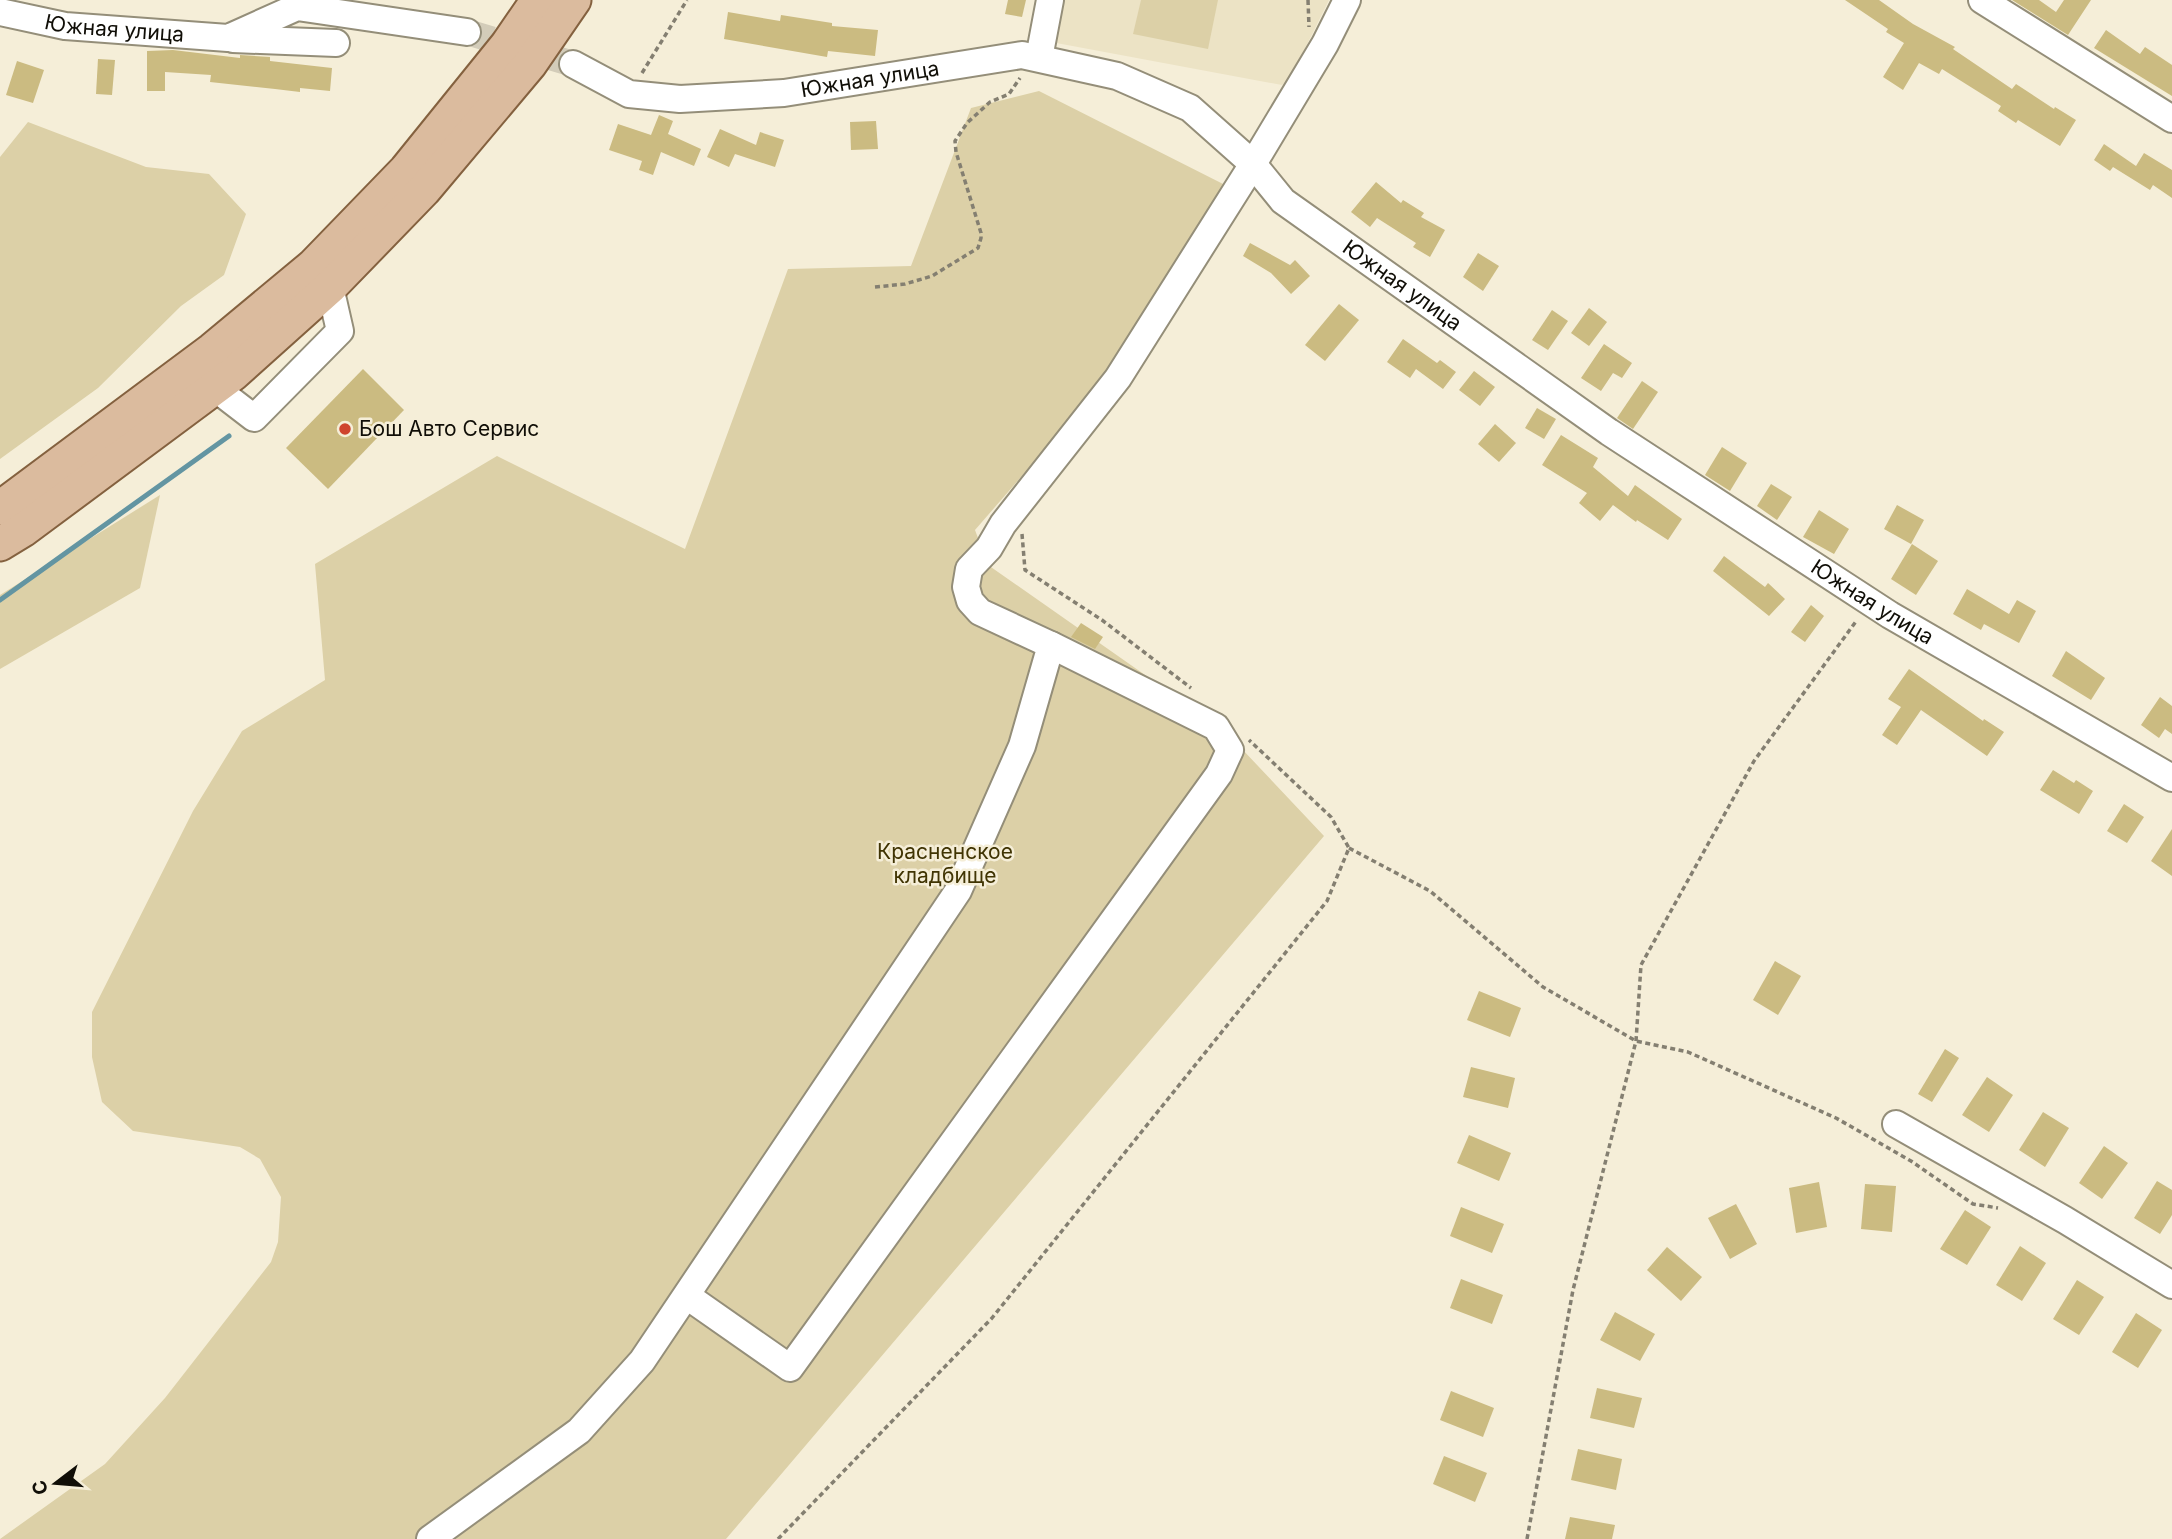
<svg xmlns="http://www.w3.org/2000/svg" width="2172" height="1539" font-family="Inter,sans-serif">
<style>
.built{fill:#ece3c5}
.green{fill:#dcd0a7}
.lines{fill:none;stroke-linecap:round;stroke-linejoin:round}
.stream{stroke:#6395a2;stroke-width:5}
.building{fill:#cbbb81}
.minor-tunnel{stroke:#d3ccb9;stroke-width:26;stroke-dasharray:26 13;stroke-linecap:butt}
.minor-casing{stroke:#948e79;stroke-width:30}
.major-casing{stroke:#84613f;stroke-width:37}
.path{stroke:#847f71;stroke-width:3.5;stroke-dasharray:5 3.5;stroke-linecap:butt}
.minor{stroke:#fff;stroke-width:26}
.major{stroke:#dbbb9e;stroke-width:33}
.poi-dot{fill:#cf432d;stroke:#f5eed8;stroke-width:2.5}
.labels{text-anchor:middle;stroke-width:5;stroke-linejoin:round;paint-order:stroke}
.street-label{font-size:21px;fill:#100e07;stroke:#f5eed8}
.poi-label{font-size:21px;fill:#100e07;stroke:#f5eed8;text-anchor:start}
.park-label{font-size:21px;fill:#403403;stroke:#f5eed8}
</style>
<rect width="100%" height="100%" fill="#f5eed8"/>
<!-- built -->
<path class="built" d="M1059,0H1329L1291,77L1282,85L1051,42Z"/>
<!-- green -->
<g class="green">
<path d="M1141,0H1218L1208,49L1133,34Z"/>
<path d="M1039,91L1231,188L1121,362L975,530L988,565L1225,731L1324,836L726,1539H0L105,1464L165,1398L271,1262L278,1242L281,1197L260,1159L240,1147L133,1131L102,1102L92,1057V1012L193,811L242,731L325,680L315,564L497,456L685,549L788,269L911,266L971,108Z"/>
<path d="M28,122L146,167L209,174L246,214L224,275L181,306L98,388L0,459V157Z"/>
<path d="M160,495L140,588L0,669V595Z"/>
</g>
<g class="lines">
<!-- stream -->
<path class="stream" d="M0,600L229,436"/>
</g>
<!-- building -->
<g class="building">
<path d="M1008,0H1026L1022,17L1005,14Z"/>
<path d="M1845,0H1879L1913,24L1955,47L1953,49L2012,89L2016,84L2054,109L2055,107L2076,120L2060,146L2018,120L2016,123L1998,111L2001,106L1942,69L1939,74L1919,63L1903,90L1883,77L1904,43L1886,32L1888,29Z"/>
<path d="M2012,0H2039L2056,12L2064,0H2091L2068,35Z"/>
<path d="M728,12L780,21L781,15L832,23V26L878,30L875,56L828,51L827,57L724,39Z"/>
<path d="M2106,30L2140,54L2145,47L2172,65V96L2094,48Z"/>
<path d="M173,50L240,58V55L270,57V61L332,68L330,91L300,88V92L275,89L210,82L211,75L165,72V91H147V51Z"/>
<path d="M98,59L115,60L112,95L96,94Z"/>
<path d="M17,61L44,70L33,103L6,95Z"/>
<path d="M659,115L673,121L668,134L701,149L694,166L661,152L653,175L639,170L642,161L609,150L618,124L651,135Z"/>
<path d="M876,121L878,149L851,150L850,122Z"/>
<path d="M720,129L756,145L760,132L784,140L775,167L735,154L729,167L707,157Z"/>
<path d="M2104,144L2136,166L2144,153L2172,170V198L2153,185L2150,190L2113,167L2110,171L2094,160Z"/>
<path d="M1376,182L1401,203L1403,200L1424,213L1421,217L1445,230L1430,257L1413,247L1416,243L1377,218L1370,227L1351,212Z"/>
<path d="M1250,243L1290,265L1295,260L1310,276L1291,294L1271,273L1243,256Z"/>
<path d="M1478,253L1499,266L1483,291L1463,277Z"/>
<path d="M1339,304L1359,320L1325,361L1305,345Z"/>
<path d="M1589,308L1607,322L1589,346L1571,333Z"/>
<path d="M1552,310L1568,321L1548,350L1532,340Z"/>
<path d="M1403,339L1437,363L1440,360L1456,372L1443,389L1416,369L1410,378L1387,362Z"/>
<path d="M1604,344L1632,363L1622,378L1613,373L1601,391L1581,378Z"/>
<path d="M363,369L404,410L328,489L286,448Z"/>
<path d="M1474,371L1495,387L1480,406L1459,390Z"/>
<path d="M1642,381L1658,392L1633,429L1617,418Z"/>
<path d="M1537,408L1556,419L1544,439L1525,428Z"/>
<path d="M1495,424L1516,443L1499,462L1478,444Z"/>
<path d="M1561,435L1598,458L1593,467L1628,496L1635,485L1682,519L1668,540L1637,520L1636,522L1613,505L1600,521L1579,503L1587,493L1542,465Z"/>
<path d="M1722,447L1747,463L1730,491L1705,475Z"/>
<path d="M1771,484L1792,497L1777,520L1757,506Z"/>
<path d="M1897,505L1924,520L1911,544L1884,529Z"/>
<path d="M1819,510L1849,529L1834,554L1803,537Z"/>
<path d="M1912,544L1938,561L1916,595L1891,579Z"/>
<path d="M1724,556L1765,587L1768,583L1785,599L1769,616L1713,571Z"/>
<path d="M1967,589L2009,614L2017,600L2036,611L2019,643L1984,624L1981,630L1953,614Z"/>
<path d="M1811,605L1824,616L1805,642L1791,632Z"/>
<path d="M1081,623L1103,637L1095,649L1071,637Z"/>
<path d="M2066,651L2105,678L2091,700L2052,676Z"/>
<path d="M1909,669L1983,721L1984,719L2004,732L1987,756L1921,710L1897,745L1882,735L1901,707L1888,699Z"/>
<path d="M2160,697L2172,706V734L2165,729L2159,738L2141,725Z"/>
<path d="M2053,770L2074,783L2076,780L2093,791L2079,814L2040,790Z"/>
<path d="M2124,804L2144,817L2127,843L2107,831Z"/>
<path d="M2172,829V876L2151,861Z"/>
<path d="M1775,961L1801,976L1778,1015L1753,1000Z"/>
<path d="M1479,991L1521,1008L1510,1037L1467,1020Z"/>
<path d="M1945,1049L1959,1058L1932,1102L1918,1094Z"/>
<path d="M1471,1067L1515,1078L1508,1108L1463,1097Z"/>
<path d="M1987,1077L2013,1095L1989,1132L1962,1115Z"/>
<path d="M2043,1112L2069,1128L2045,1167L2019,1150Z"/>
<path d="M1469,1135L1511,1153L1499,1181L1457,1163Z"/>
<path d="M2104,1146L2128,1163L2102,1199L2079,1183Z"/>
<path d="M2157,1181L2172,1190V1215L2160,1234L2134,1218Z"/>
<path d="M1819,1182L1827,1227L1796,1233L1789,1188Z"/>
<path d="M1865,1184L1896,1186L1892,1232L1861,1229Z"/>
<path d="M1736,1204L1757,1244L1730,1259L1708,1218Z"/>
<path d="M1461,1207L1504,1224L1492,1253L1450,1236Z"/>
<path d="M1965,1210L1991,1227L1967,1265L1940,1249Z"/>
<path d="M2020,1246L2046,1263L2022,1301L1996,1285Z"/>
<path d="M1667,1247L1702,1277L1681,1301L1647,1270Z"/>
<path d="M1461,1279L1503,1295L1492,1324L1450,1308Z"/>
<path d="M2077,1280L2104,1297L2079,1335L2053,1319Z"/>
<path d="M1615,1312L1655,1334L1640,1361L1600,1340Z"/>
<path d="M2136,1313L2162,1330L2138,1368L2112,1352Z"/>
<path d="M1597,1388L1642,1398L1634,1428L1590,1418Z"/>
<path d="M1451,1391L1494,1408L1483,1437L1440,1420Z"/>
<path d="M1578,1449L1622,1459L1616,1490L1571,1480Z"/>
<path d="M1444,1456L1487,1473L1475,1502L1433,1484Z"/>
<path d="M1570,1517L1615,1525L1612,1539H1565Z"/>
</g>
<g class="lines">
<!-- minor-tunnel -->
<path class="minor-tunnel" d="M467,32L573,64"/>
<defs>
<g id="minor">
<path d="M1982,0L2172,119"/>
<path id="s1" d="M0,12L65,26L228,38L297,7L467,32"/>
<path d="M233,39L336,43"/>
<path d="M1039,58L1050,0"/>
<path id="s2" d="M573,64L629,94L680,99L784,93L1022,55L1117,76L1190,108L1253,164L1283,201L1609,432L1890,615L2172,778"/>
<path d="M215,388L254,418L340,331L330,287"/>
<path d="M1896,1124L2065,1220L2172,1285"/>
<path d="M687,1296L790,1368L1219,774L1230,750L1216,727L1051,645"/>
<path d="M430,1539L579,1431L642,1361L958,891L1022,746L1051,645L980,612L970,601L966,587L969,569L989,548L1003,524L1118,378L1253,164L1325,44L1347,0"/>
</g>
<g id="major">
<path d="M0,508L212,350L313,266L406,170L507,45L538,0"/>
<path d="M0,544L23,530L233,374L330,287L424,190L530,64L574,0"/>
</g>
</defs>
<!-- minor casing -->
<use href="#minor" class="minor-casing"/>
<!-- major casing -->
<use href="#major" class="major-casing"/>
<!-- path -->
<g class="path">
<path d="M1308,0L1309,27"/>
<path d="M642,73L687,0"/>
<path d="M875,287L905,284L932,276L978,248L981,238V233L956,152L955,141L967,123L990,102L1009,94L1020,78"/>
<path d="M1022,534L1025,570L1102,620L1191,688"/>
<path d="M1349,848L1430,891L1543,987L1636,1041L1688,1052L1836,1118L1911,1161L1973,1204L1998,1208"/>
<path d="M778,1539L992,1318L1327,901L1349,848L1331,817L1249,740"/>
<path d="M1527,1539L1573,1290L1636,1041L1641,965L1754,761L1857,620"/>
</g>
<!-- minor -->
<use href="#minor" class="minor"/>
<!-- major -->
<use href="#major" class="major"/>
</g>
<!-- markers -->
<circle class="poi-dot" cx="345" cy="429" r="7"/>
<g class="labels">
<!-- street labels -->
<g class="street-label">
<text dy="7" stroke="none"><textPath href="#s1" startOffset="116">Южная улица</textPath></text>
<text dy="7" stroke="none"><textPath href="#s2" startOffset="306">Южная улица</textPath></text>
<text dy="7" stroke="none"><textPath href="#s2" startOffset="915">Южная улица</textPath></text>
<text dy="7" stroke="none"><textPath href="#s2" startOffset="1482">Южная улица</textPath></text>
</g>
<!-- poi labels -->
<g class="poi-label">
<text x="359" y="436">Бош Авто Сервис</text>
</g>
<!-- park labels -->
<g class="park-label">
<text x="945" y="859">Красненское<tspan x="945" dy="24">кладбище</tspan></text>
</g>
</g>
<!-- north arrow -->
<g transform="translate(56 1483) rotate(254)" stroke="#f5eed8" stroke-width="5" paint-order="stroke">
<path d="M0-5L12 26L0 18L-12 26Z" fill="#100e07"/>
<text y="-10" font-size="19" font-weight="bold" text-anchor="middle" fill="#100e07">С</text>
</g>
</svg>
